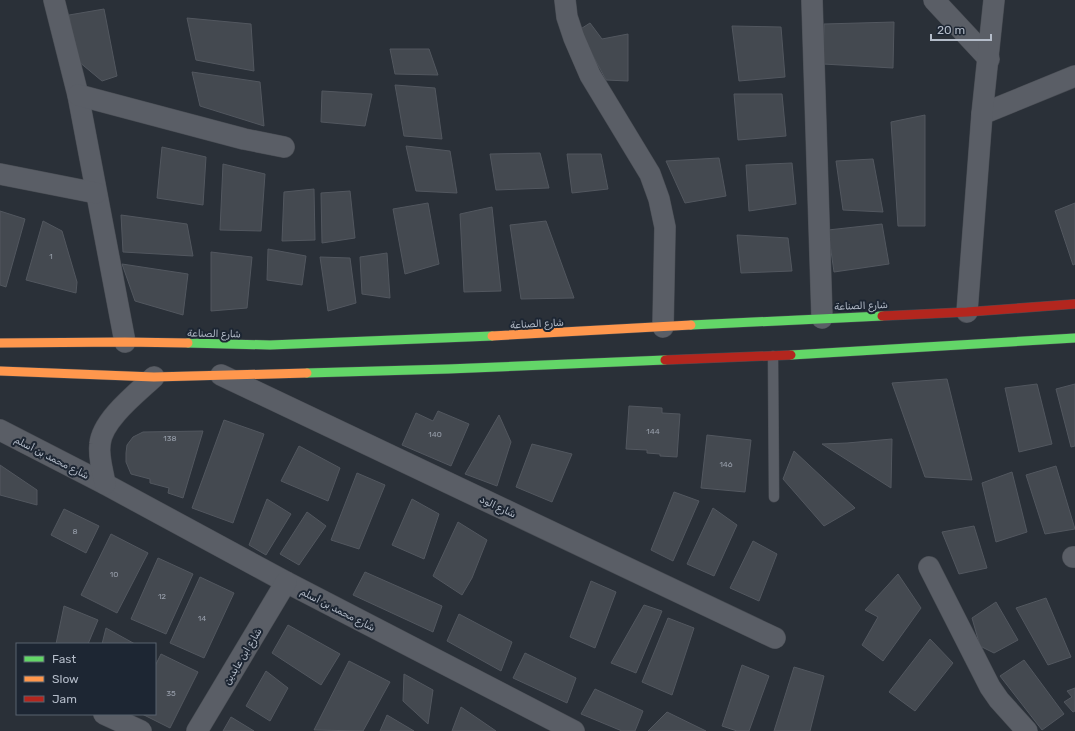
<svg xmlns="http://www.w3.org/2000/svg" width="1075" height="731" font-family="Rubik,Cairo,sans-serif">
<style>
.building{fill:#444950;stroke:#52575f}
.lines{fill:none;stroke-linecap:round;stroke-linejoin:round}
.lane-casing{stroke:#484c53;stroke-width:11}
.street-casing{stroke:#484c53;stroke-width:22}
.fast-casing{stroke:#484c53;stroke-width:10}
.slow-casing{stroke:#484c53;stroke-width:10}
.jam-casing{stroke:#484c53;stroke-width:10}
.lane{stroke:#5a5e66;stroke-width:10}
.street{stroke:#5a5e66;stroke-width:21}
.fast{stroke:#63d668;stroke-width:9}
.slow{stroke:#ff974d;stroke-width:9}
.jam{stroke:#b3261e;stroke-width:9}
.labels{text-anchor:middle;stroke-width:4;stroke-linejoin:round;paint-order:stroke}
.number-label{font-size:8px;fill:#989fab}
.street-label{font-size:10px;fill:#b4bcc9;stroke:#1d2633}
</style>
<rect width="100%" height="100%" fill="#2a3038"/>
<!-- building -->
<g class="building">
<path d="M104,9L117,76L102,81L78,61L69,15Z"/>
<path d="M187,18L251,24L254,71L196,60Z"/>
<path d="M894,22L893,68L823,64L824,24Z"/>
<path d="M590,23L602,39L628,34V81L606,80L579,30Z"/>
<path d="M732,26L781,27L785,77L739,81Z"/>
<path d="M390,49H429L438,75L395,74Z"/>
<path d="M192,72L260,82L264,126L200,106Z"/>
<path d="M395,85L435,88L442,139L404,136Z"/>
<path d="M322,91L372,94L365,126L321,122Z"/>
<path d="M734,94H782L786,136L738,140Z"/>
<path d="M925,115V226H898L891,122Z"/>
<path d="M406,146L450,151L457,193L416,191Z"/>
<path d="M162,147L206,157L203,205L157,198Z"/>
<path d="M540,153L549,188L496,190L490,154Z"/>
<path d="M567,154H601L608,189L572,193Z"/>
<path d="M719,158L726,196L685,203L666,161Z"/>
<path d="M873,159L883,212L843,210L836,161Z"/>
<path d="M792,163L796,204L749,211L746,165Z"/>
<path d="M223,164L265,174L261,231L220,230Z"/>
<path d="M314,189L315,240L282,241L284,192Z"/>
<path d="M350,191L355,238L322,243L321,193Z"/>
<path d="M428,203L439,264L405,274L393,209Z"/>
<path d="M1075,203V264L1073,265L1055,211Z"/>
<path d="M492,207L501,291L464,292L460,214Z"/>
<path d="M0,211L25,219L6,287L0,285Z"/>
<path d="M121,215L187,224L193,256L123,252Z"/>
<path d="M43,221L62,231L77,282L76,293L26,280Z"/>
<path d="M546,221L574,298L521,299L510,225Z"/>
<path d="M882,224L889,264L834,272L828,230Z"/>
<path d="M737,235L788,238L792,271L741,273Z"/>
<path d="M268,249L306,256L302,285L267,280Z"/>
<path d="M211,252L252,257L247,308L211,311Z"/>
<path d="M387,253L390,298L362,294L360,257Z"/>
<path d="M320,257L350,258L356,303L328,311Z"/>
<path d="M122,264L188,274L183,315L135,301Z"/>
<path d="M947,379L972,480L925,477L892,383Z"/>
<path d="M1037,384L1052,444L1019,452L1005,388Z"/>
<path d="M1075,384V446L1071,447L1056,389Z"/>
<path d="M629,406L662,408V413L680,414L677,457L660,456V454L647,453V450L626,449Z"/>
<path d="M438,411L469,424L451,466L402,445L416,413L433,421Z"/>
<path d="M499,415L511,442L497,486L465,474Z"/>
<path d="M224,420L264,434L233,523L192,508Z"/>
<path d="M203,431L183,498L168,493L169,488L150,483V479L131,474L126,462V453L127,445L133,437L143,432Z"/>
<path d="M707,435L751,440L745,492L701,488Z"/>
<path d="M892,439L891,488L822,444L847,443Z"/>
<path d="M532,444L572,454L552,502L516,487Z"/>
<path d="M299,446L340,468L328,501L281,481Z"/>
<path d="M794,451L855,508L824,526L783,479Z"/>
<path d="M0,465L37,490V505L0,495Z"/>
<path d="M1056,466L1075,529L1045,534L1026,475Z"/>
<path d="M1012,472L1027,532L996,542L982,483Z"/>
<path d="M357,473L385,485L359,549L331,540Z"/>
<path d="M674,492L699,501L673,561L651,550Z"/>
<path d="M267,499L291,514L266,555L249,545Z"/>
<path d="M412,499L439,514L424,559L392,545Z"/>
<path d="M713,508L737,525L714,576L687,564Z"/>
<path d="M64,509L99,526L86,553L51,535Z"/>
<path d="M307,512L326,526L299,565L280,554Z"/>
<path d="M458,522L487,540L472,578L462,595L433,576Z"/>
<path d="M974,526L987,568L959,574L942,532Z"/>
<path d="M111,534L148,553L117,613L81,595Z"/>
<path d="M753,541L777,554L759,601L730,588Z"/>
<path d="M158,558L193,574L166,634L131,619Z"/>
<path d="M365,572L442,606L433,632L353,595Z"/>
<path d="M898,574L921,608L883,661L862,645L878,617L865,610Z"/>
<path d="M200,577L234,593L204,658L170,643Z"/>
<path d="M591,581L616,592L595,648L570,637Z"/>
<path d="M1046,598L1071,657L1048,665L1016,608Z"/>
<path d="M996,602L1018,640L994,653L980,646L972,618Z"/>
<path d="M644,605L662,611L636,673L611,663Z"/>
<path d="M64,606L98,620L88,644H56Z"/>
<path d="M459,614L512,642L501,671L447,641Z"/>
<path d="M668,618L694,628L672,695L642,682Z"/>
<path d="M288,625L340,654L321,685L272,653Z"/>
<path d="M106,628L135,644H102Z"/>
<path d="M930,639L953,663L915,711L889,692Z"/>
<path d="M525,653L576,678L567,703L513,678Z"/>
<path d="M161,654L198,672L170,728L142,714H155V666Z"/>
<path d="M1024,660L1064,714L1042,730L1000,676Z"/>
<path d="M349,661L390,682L363,731L314,730Z"/>
<path d="M742,665L769,676L749,731H737L722,726Z"/>
<path d="M794,667L824,676L810,731H774Z"/>
<path d="M266,671L288,688L270,721L246,706Z"/>
<path d="M404,674L433,690L428,724L403,701Z"/>
<path d="M1075,688V711L1073,712L1064,702L1072,697L1067,691Z"/>
<path d="M595,689L643,711L635,731H622L581,714Z"/>
<path d="M461,707L496,731H452Z"/>
<path d="M667,712L706,731H648Z"/>
<path d="M387,715L414,731H380Z"/>
<path d="M231,717L254,731H223Z"/>
</g>
<g class="lines">
<defs>
<path id="lane" d="M773,356L774,497"/>
<g id="street">
<path d="M54,0L78,95L125,342"/>
<path d="M565,0L567,17L574,38L590,75L650,174L659,199L665,227L663,327"/>
<path d="M934,0L989,59"/>
<path d="M812,1L822,318"/>
<path d="M78,95L244,139L284,147"/>
<path d="M982,114L1075,76"/>
<path d="M0,174L96,193"/>
<path d="M967,312L982,114L994,0"/>
<path d="M221,375L775,638"/>
<path d="M0,430L105,484L286,582L574,731"/>
<path d="M105,484C103,471 98,457 100,444C102,420 137,393 154,377"/>
<path d="M1073,557H1075"/>
<path d="M929,567L990,687L999,700L1027,731"/>
<path d="M104,714L141,731"/>
<path d="M197,731L286,582"/>
</g>
<g id="fast">
<path d="M691,325L882,316"/>
<path d="M188,343L270,345L492,336"/>
<path d="M791,355L1075,338"/>
<path d="M307,373L448,369L665,360"/>
</g>
<g id="slow">
<path d="M492,336L691,325"/>
<path d="M0,343L125,342L188,343"/>
<path d="M0,371L154,377L307,373"/>
</g>
<g id="jam">
<path d="M882,316L967,312L1075,304"/>
<path d="M665,360L791,355"/>
</g>
</defs>
<!-- lane casing -->
<use href="#lane" class="lane-casing"/>
<!-- street casing -->
<use href="#street" class="street-casing"/>
<!-- fast casing -->
<use href="#fast" class="fast-casing"/>
<!-- slow casing -->
<use href="#slow" class="slow-casing"/>
<!-- jam casing -->
<use href="#jam" class="jam-casing"/>
<!-- lane -->
<use href="#lane" class="lane"/>
<!-- street -->
<use href="#street" class="street"/>
<!-- fast -->
<use href="#fast" class="fast"/>
<!-- slow -->
<use href="#slow" class="slow"/>
<!-- jam -->
<use href="#jam" class="jam"/>
</g>
<g class="labels">
<!-- number labels -->
<g class="number-label">
<text x="51" y="259">1</text>
<text x="653" y="434">144</text>
<text x="435" y="437">140</text>
<text x="170" y="441">138</text>
<text x="726" y="467">146</text>
<text x="75" y="534">8</text>
<text x="114" y="577">10</text>
<text x="162" y="599">12</text>
<text x="202" y="621">14</text>
<text x="171" y="696">35</text>
</g>
<!-- street labels -->
<g class="street-label">
<text transform="translate(861 305) rotate(-2)" y="4">شارع الصناعة</text>
<text transform="translate(537 323) rotate(-3)" y="4">شارع الصناعة</text>
<text transform="translate(214 333) rotate(1)" y="4">شارع الصناعة</text>
<text transform="translate(52 457) rotate(27)" y="4">شارع محمد بن أسلم</text>
<text transform="translate(498 506) rotate(25)" y="4">شارع الود</text>
<text transform="translate(338 609) rotate(27)" y="4">شارع محمد بن أسلم</text>
<text transform="translate(242 656) rotate(-59)" y="4">شارع ابن عابدين</text>
</g>
</g>
<!-- legend -->
<rect x="16" y="643" width="140" height="72" fill="#1d2633" stroke="#59626f"/>
<rect x="24" y="656" width="20" height="6" fill="#63d668" stroke="#59626f"/>
<text x="52" y="663" font-size="12" fill="#b4bcc9">Fast</text>
<rect x="24" y="676" width="20" height="6" fill="#ff974d" stroke="#59626f"/>
<text x="52" y="683" font-size="12" fill="#b4bcc9">Slow</text>
<rect x="24" y="696" width="20" height="6" fill="#b3261e" stroke="#59626f"/>
<text x="52" y="703" font-size="12" fill="#b4bcc9">Jam</text>
<!-- scale -->
<path d="M931 34v6h60v-6" fill="none" stroke="#b4bcc9" stroke-width="2"/>
<text x="937" y="34" font-size="12" fill="#b4bcc9" stroke="#1d2633" stroke-width="3" paint-order="stroke">20 m</text>
</svg>
